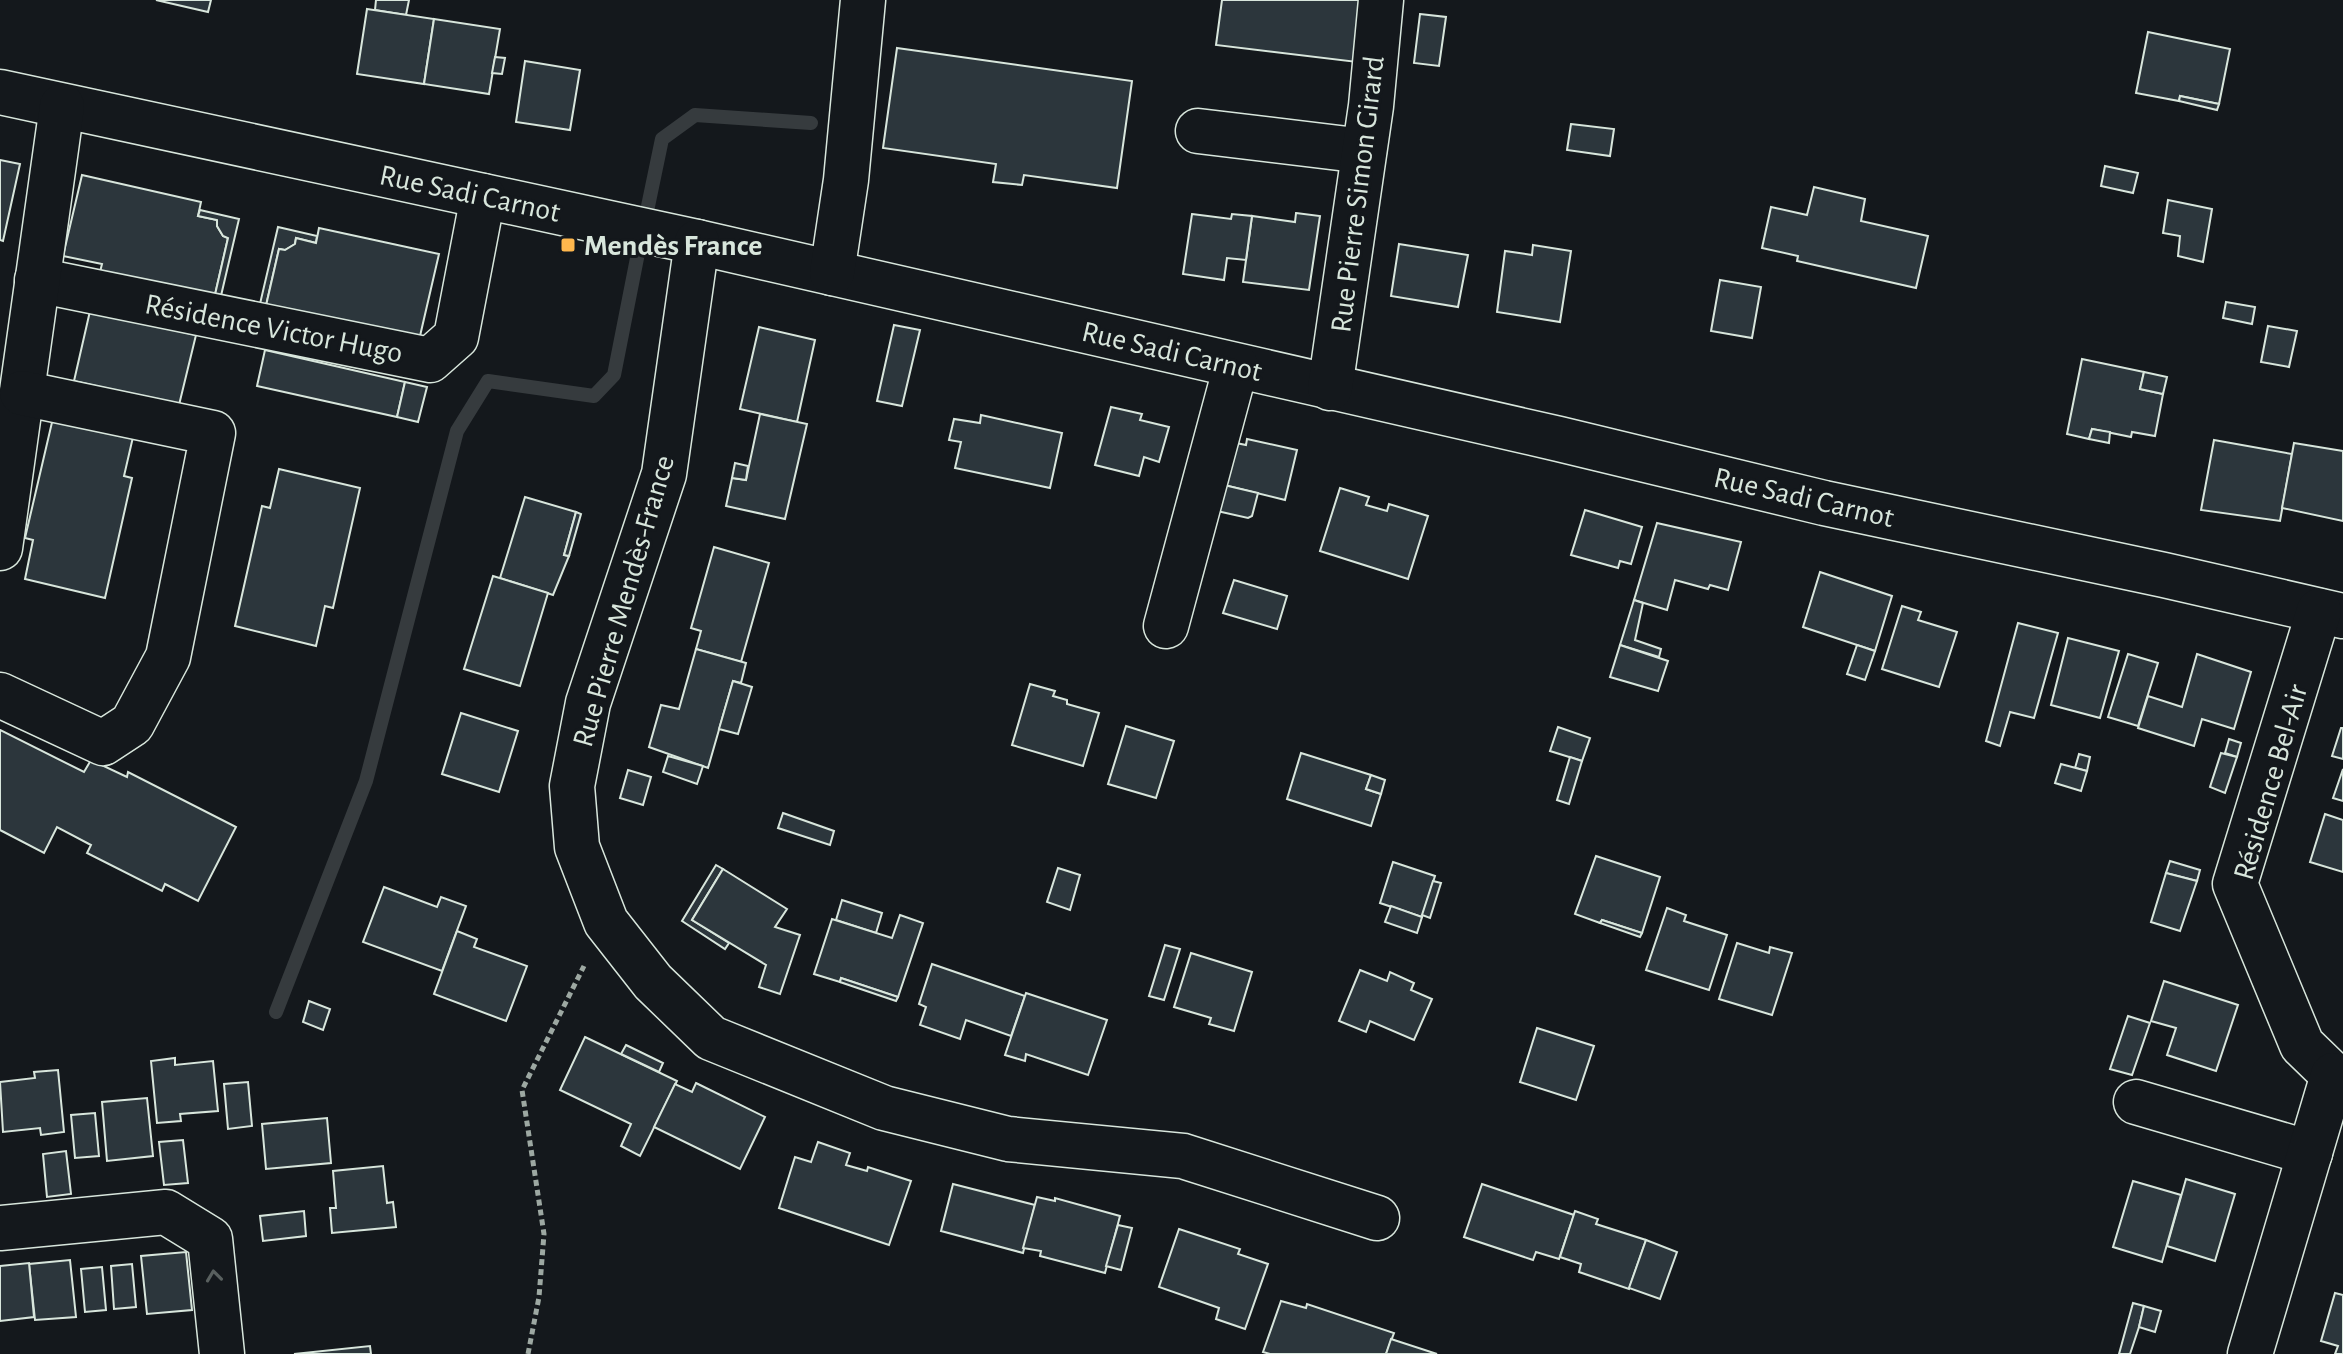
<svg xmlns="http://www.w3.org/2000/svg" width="2343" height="1354" font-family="'Alegreya Sans',sans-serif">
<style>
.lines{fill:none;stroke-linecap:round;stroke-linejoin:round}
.stream{stroke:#363b3e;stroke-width:14}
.building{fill:#2c363c;stroke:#d8e6dc;stroke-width:2}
.minor-casing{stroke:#d8e6dc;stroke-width:47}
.path{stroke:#9da8a2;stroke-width:5;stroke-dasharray:6 4;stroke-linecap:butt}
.minor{stroke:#14181c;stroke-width:44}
.oneway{stroke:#59605f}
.poi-dot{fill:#ffb74d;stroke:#14181c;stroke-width:3}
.labels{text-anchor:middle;stroke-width:6;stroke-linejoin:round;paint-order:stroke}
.street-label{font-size:30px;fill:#d8e6dc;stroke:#14181c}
.poi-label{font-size:30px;font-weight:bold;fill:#d8e6dc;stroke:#14181c;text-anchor:start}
</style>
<rect width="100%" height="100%" fill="#14181c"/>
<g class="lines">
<!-- stream -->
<g class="stream">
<path d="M647,211L662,139L695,115L811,123"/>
<path d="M276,1012L366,781L457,431L488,381L594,396L614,375L639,248"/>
</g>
</g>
<!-- building -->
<g class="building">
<path d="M156,0H211L208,12Z"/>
<path d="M376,0H409L406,15L375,10Z"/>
<path d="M1222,0H1373L1365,63L1216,45Z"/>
<path d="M367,9L434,19L424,84L357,74Z"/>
<path d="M1420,14L1446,17L1439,66L1414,63Z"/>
<path d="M434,19L500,29L489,94L424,84Z"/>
<path d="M2148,32L2230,49L2219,104L2180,96L2179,101L2136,93Z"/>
<path d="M897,48L1132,81L1117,188L1024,175L1022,185L993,182L996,164L883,148Z"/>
<path d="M495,57L505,58L502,74L492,73Z"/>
<path d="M525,61L580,70L570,130L516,122Z"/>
<path d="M2180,96L2219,104L2217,110L2179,101Z"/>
<path d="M1571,124L1614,129L1610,156L1567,150Z"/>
<path d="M0,160L20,164L3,241L0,240Z"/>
<path d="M2105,166L2138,173L2133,193L2101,186Z"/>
<path d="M82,175L201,202L198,216L217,220V226L223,236L228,238L214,299L100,272L102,264L63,256Z"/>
<path d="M1814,187L1865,199L1861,221L1928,236L1916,288L1797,261L1798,256L1762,248L1771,207L1807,215Z"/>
<path d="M2168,200L2212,209L2203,262L2178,256L2180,236L2163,233Z"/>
<path d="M200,210L239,219L220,300L214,299L228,238L223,236L217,226V220L198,216Z"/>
<path d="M1296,213L1320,216L1309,290L1243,282L1252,216L1295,222Z"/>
<path d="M1192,214L1231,219L1232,214L1252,216L1246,260L1227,258L1224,280L1183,274Z"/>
<path d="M278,227L317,236L316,243L296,238L295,244L285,250L279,249L265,310L259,308Z"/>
<path d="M319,228L439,254L420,336L265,310L279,249L285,250L295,244L296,238L316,243Z"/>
<path d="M1399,244L1468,255L1458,307L1391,296Z"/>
<path d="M1533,245L1571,251L1560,322L1497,312L1505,251L1532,255Z"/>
<path d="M1720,280L1761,287L1752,338L1711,331Z"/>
<path d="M2226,302L2255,307L2252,324L2223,318Z"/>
<path d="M90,311L196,335L179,405L74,381Z"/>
<path d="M894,325L920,330L902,406L877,401Z"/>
<path d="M2268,326L2297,331L2289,367L2261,362Z"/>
<path d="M759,327L815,340L797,422L740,409Z"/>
<path d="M265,350L405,382L397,417L257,386Z"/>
<path d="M2082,359L2144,372L2140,389L2163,394L2155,436L2132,432L2131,437L2092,429L2089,439L2067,434Z"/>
<path d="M2144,372L2167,377L2163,394L2140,389Z"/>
<path d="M405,382L427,387L418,422L397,417Z"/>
<path d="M1111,407L1142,414L1140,420L1169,427L1159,462L1144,457L1139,476L1095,465Z"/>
<path d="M760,414L807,424L785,519L726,506L732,478L746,480Z"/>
<path d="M981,415L1062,433L1050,488L955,468L961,442L949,440L954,419L980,423Z"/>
<path d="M53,418L133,437L124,476L132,478L105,598L25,579L33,540L25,538Z"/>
<path d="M2092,429L2110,432L2109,443L2089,439Z"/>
<path d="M1247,439L1297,450L1285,500L1224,485L1236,443L1246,445Z"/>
<path d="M2214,440L2292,454L2280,521L2201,510Z"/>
<path d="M2294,443L2343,451V521L2282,508Z"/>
<path d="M735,463L748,466L746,480L732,478Z"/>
<path d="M279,469L360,488L333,608L325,606L316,646L235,626L262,506L270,508Z"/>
<path d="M1224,485L1258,493L1252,516L1248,518L1217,511Z"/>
<path d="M1340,488L1369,497L1366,505L1387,511L1389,504L1428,516L1408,579L1320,551Z"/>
<path d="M525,497L576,512L564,555L569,556L553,595L500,578Z"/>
<path d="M1585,510L1642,527L1631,564L1620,561L1618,568L1571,555Z"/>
<path d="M576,512L581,514L569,556L564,555Z"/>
<path d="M1657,523L1741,542L1728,590L1710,585L1708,589L1675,580L1667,610L1634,600Z"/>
<path d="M714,547L769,563L741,662L696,649L701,631L691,628Z"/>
<path d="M1820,572L1892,596L1875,651L1803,627Z"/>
<path d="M493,576L548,593L520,686L464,669Z"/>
<path d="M1234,580L1287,596L1277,629L1223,613Z"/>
<path d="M1634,600L1643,603L1635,640L1661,649L1659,657L1620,645Z"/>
<path d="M1902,606L1921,612L1918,620L1957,632L1939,687L1882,669Z"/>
<path d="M2018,623L2058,633L2034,718L2010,712L2000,746L1986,741Z"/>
<path d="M2068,638L2119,651L2100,718L2051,705Z"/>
<path d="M1620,645L1668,661L1658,691L1610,677Z"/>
<path d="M1857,645L1875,651L1865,680L1847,674Z"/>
<path d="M696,649L746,663L741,683L733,681L708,768L649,747L661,705L679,709Z"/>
<path d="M2128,654L2158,663L2138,726L2108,717Z"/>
<path d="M2197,654L2251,672L2234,729L2202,719L2194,746L2138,728L2148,696L2182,707Z"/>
<path d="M733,681L752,687L738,734L719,729Z"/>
<path d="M1030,684L1055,691L1053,696L1067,700V704L1099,713L1083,766L1012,745Z"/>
<path d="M461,713L518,731L499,792L442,774Z"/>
<path d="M1126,726L1174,741L1156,798L1108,784Z"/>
<path d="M1558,727L1590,738L1582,761L1550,751Z"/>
<path d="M2341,728H2343V759L2332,756Z"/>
<path d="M0,730L84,772L91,760L127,777L128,772L236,827L198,901L165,884L162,891L87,853L91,845L57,827L44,853L0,830Z"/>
<path d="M2229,739L2241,743L2237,757L2225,753Z"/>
<path d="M1301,753L1371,775L1366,789L1381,794L1371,826L1287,799Z"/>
<path d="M2221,753L2237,757L2225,793L2210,787Z"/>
<path d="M2079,754L2090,757L2087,771L2075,768Z"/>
<path d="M668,756L703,766L697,784L663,772Z"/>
<path d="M1570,757L1582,761L1569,804L1557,800Z"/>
<path d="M2061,764L2087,771L2081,791L2055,783Z"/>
<path d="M2343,769V801L2333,798Z"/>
<path d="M628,770L651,777L643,805L620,798Z"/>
<path d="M1371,775L1385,780L1381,794L1366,789Z"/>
<path d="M783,813L834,831L830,845L778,828Z"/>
<path d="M2325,814L2343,820V872L2310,862Z"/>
<path d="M1596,856L1660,877L1642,933L1602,920L1600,923L1575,914Z"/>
<path d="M2170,861L2200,870L2197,881L2166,873Z"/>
<path d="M1393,862L1435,876L1422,917L1380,903Z"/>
<path d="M716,865L723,869L692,920L729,943L725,949L682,921Z"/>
<path d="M1058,868L1080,875L1070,910L1047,902Z"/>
<path d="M723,869L787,909L775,927L800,935L780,994L759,987L766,965L692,920Z"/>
<path d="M2166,873L2197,881L2180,931L2151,922Z"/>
<path d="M1433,881L1441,883L1430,918L1422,915Z"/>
<path d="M384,887L437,907L441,897L466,906L442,971L363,942Z"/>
<path d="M842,900L882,913L876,933L836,920Z"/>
<path d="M1391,906L1422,917L1417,933L1385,922Z"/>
<path d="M1667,908L1686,915L1684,921L1727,935L1709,990L1646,970Z"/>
<path d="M900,915L923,923L898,997L841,978L840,982L814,974L832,919L892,938Z"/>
<path d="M1602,920L1642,933L1640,937L1600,923Z"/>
<path d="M457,931L477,939L474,947L527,966L506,1021L434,994Z"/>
<path d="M1737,943L1769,953L1770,947L1792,953L1772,1015L1719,999Z"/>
<path d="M1165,945L1180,949L1164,1000L1149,996Z"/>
<path d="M1191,953L1252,972L1234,1031L1209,1024L1211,1018L1174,1007Z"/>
<path d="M932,964L1025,996L1011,1036L966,1020L960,1039L920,1025L926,1007L919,1004Z"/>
<path d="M1360,970L1387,981L1390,972L1414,983L1411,990L1432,999L1414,1040L1370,1021L1366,1032L1339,1021Z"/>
<path d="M841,978L898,997L896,1001L840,982Z"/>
<path d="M2164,981L2238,1005L2216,1071L2167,1055L2176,1028L2151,1021Z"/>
<path d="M1026,993L1107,1020L1088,1075L1026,1054L1025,1061L1005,1055Z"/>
<path d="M309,1001L330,1009L323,1030L303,1022Z"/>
<path d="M2128,1016L2150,1023L2132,1075L2110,1069Z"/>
<path d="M1537,1028L1594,1046L1576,1100L1520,1082Z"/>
<path d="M585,1037L677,1081L640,1156L621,1146L631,1124L560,1090Z"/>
<path d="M626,1045L663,1063L659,1072L621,1054Z"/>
<path d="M175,1058V1065L213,1061L218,1111L180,1114L181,1121L157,1123L151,1061Z"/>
<path d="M58,1070L64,1132L41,1135L40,1128L3,1132L0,1082L35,1078L34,1072Z"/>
<path d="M248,1082L252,1126L228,1129L224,1084Z"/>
<path d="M696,1083L765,1117L740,1169L654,1127L675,1084L692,1092Z"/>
<path d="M147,1098L153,1156L107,1161L102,1102Z"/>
<path d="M95,1113L99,1156L75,1158L71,1115Z"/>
<path d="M327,1118L331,1163L266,1169L262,1124Z"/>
<path d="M183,1140L188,1183L164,1185L159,1142Z"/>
<path d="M818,1142L850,1153L846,1165L867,1171L868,1167L911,1181L889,1245L779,1208L795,1157L811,1162Z"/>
<path d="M66,1151L71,1194L47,1197L43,1154Z"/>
<path d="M383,1166L387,1203L393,1202L396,1227L332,1233L330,1208H336L333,1171Z"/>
<path d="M2186,1179L2235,1194L2215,1261L2167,1246Z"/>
<path d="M2133,1181L2181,1195L2162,1262L2113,1247Z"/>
<path d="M953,1184L1035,1205L1023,1253L941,1231Z"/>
<path d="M1482,1184L1574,1215L1559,1259L1536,1252L1533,1260L1464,1237Z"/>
<path d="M1037,1197L1055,1201V1198L1120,1216L1105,1273L1040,1256L1041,1251L1023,1248Z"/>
<path d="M304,1211L306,1236L263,1241L260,1216Z"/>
<path d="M1575,1211L1598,1219L1596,1224L1646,1240L1629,1289L1579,1272L1581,1264L1560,1257Z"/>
<path d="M1118,1225L1132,1228L1121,1270L1106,1266Z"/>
<path d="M1179,1229L1240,1249L1238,1254L1268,1264L1245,1329L1216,1319L1219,1308L1159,1287Z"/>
<path d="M1646,1240L1677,1252L1660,1299L1629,1288Z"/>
<path d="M186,1252L192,1310L147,1314L141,1256Z"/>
<path d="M70,1260L76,1317L35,1320L29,1264Z"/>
<path d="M29,1263L34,1317L0,1321V1266Z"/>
<path d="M132,1264L136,1307L114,1309L111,1266Z"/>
<path d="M102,1267L106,1310L85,1312L81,1269Z"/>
<path d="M2335,1293L2343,1295V1354H2335L2338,1346L2321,1341Z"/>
<path d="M1281,1301L1306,1308L1307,1304L1394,1333L1386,1354H1270L1263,1352Z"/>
<path d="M2133,1303L2144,1306L2139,1327L2130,1354H2119Z"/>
<path d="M2144,1306L2161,1311L2155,1332L2139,1327Z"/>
<path d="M1391,1339L1437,1354H1386Z"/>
<path d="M370,1346L371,1354H294Z"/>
</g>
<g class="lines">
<defs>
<g id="minor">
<path d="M0,92L697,242L1559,439L1824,503L2164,575L2343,616"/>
<path d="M1198,131L1364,151"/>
<path d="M697,242L664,474L588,703L572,786L577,847L606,922L653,982L711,1038L884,1108L1008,1139L1183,1156L1377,1218"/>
<path d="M832,273L846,180L863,0"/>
<path d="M37,280L430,360L456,337L483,196"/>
<path d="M1330,388L1371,106L1381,0"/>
<path d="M0,548L62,106"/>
<path d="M2319,611L2235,884L2302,1045L2333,1075L2343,1078"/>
<path d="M1166,626L1236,366"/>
<path d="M0,695L103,743L132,724L168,657L213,433L22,393"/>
<path d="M2136,1102L2310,1153"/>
<path d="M0,1228L166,1212L210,1239L222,1354"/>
<path d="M2250,1354L2333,1075"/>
</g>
</defs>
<!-- minor casing -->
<use href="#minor" class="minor-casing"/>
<!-- path -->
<path class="path" d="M528,1354L539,1297L544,1234L522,1090L584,966"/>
<!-- minor -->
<use href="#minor" class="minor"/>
</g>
<!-- one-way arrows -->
<defs><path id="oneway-chevron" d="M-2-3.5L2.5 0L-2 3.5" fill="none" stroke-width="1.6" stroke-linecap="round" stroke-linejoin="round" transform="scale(2)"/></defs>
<use class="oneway" href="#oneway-chevron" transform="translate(214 1276) rotate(-97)"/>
<!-- markers -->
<rect class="poi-dot" x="560" y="237" width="16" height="16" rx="4"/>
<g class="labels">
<!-- street labels -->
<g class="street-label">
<text transform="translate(470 193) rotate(12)" y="10">Rue Sadi Carnot</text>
<text transform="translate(1357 194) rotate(-83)" y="10">Rue Pierre Simon Girard</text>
<text transform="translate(274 328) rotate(11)" y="10">Résidence Victor Hugo</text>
<text transform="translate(1172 351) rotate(13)" y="10">Rue Sadi Carnot</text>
<text transform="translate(1804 497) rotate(13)" y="10">Rue Sadi Carnot</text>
<text transform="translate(623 601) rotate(-74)" y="10">Rue Pierre Mendès-France</text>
<text transform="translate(2270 782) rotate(-74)" y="10">Résidence Bel-Air</text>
</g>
<!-- poi labels -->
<g class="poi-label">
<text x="584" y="255">Mendès France</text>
</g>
</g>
</svg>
